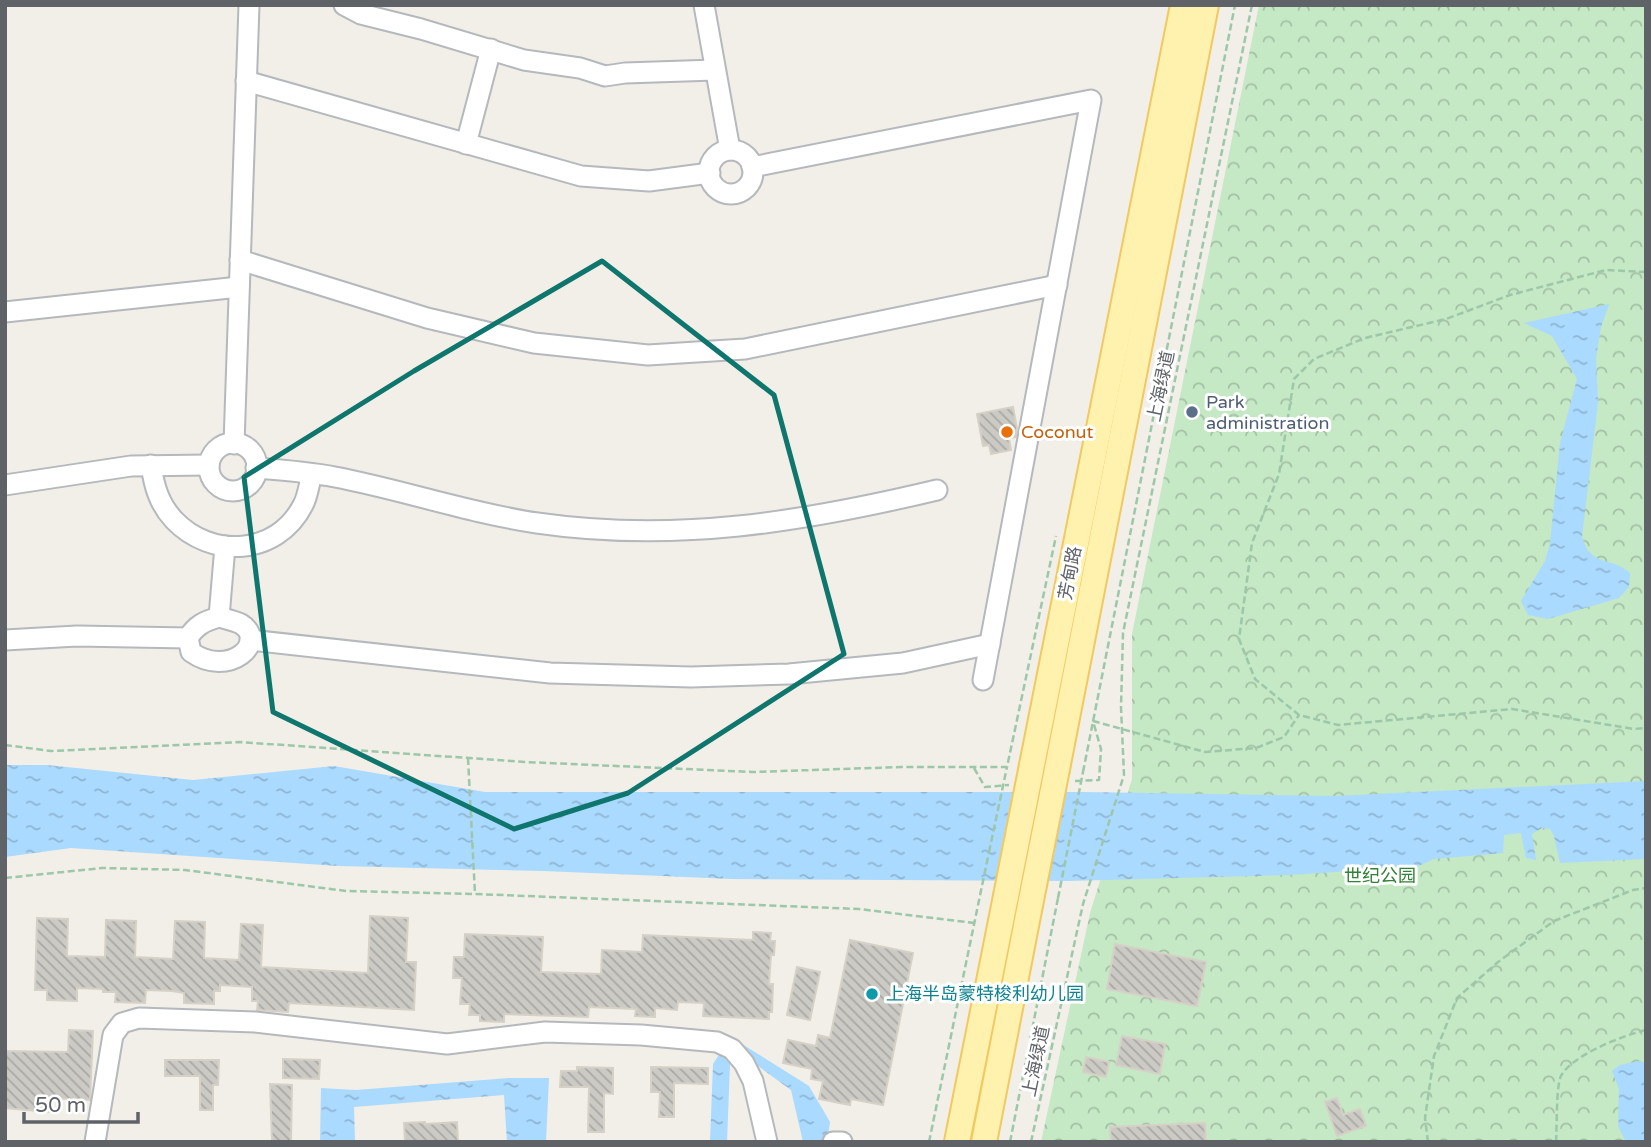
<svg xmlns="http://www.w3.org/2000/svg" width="1651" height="1147" font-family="'Varela Round','Noto Sans SC',sans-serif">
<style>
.forest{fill:url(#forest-crowns)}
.water{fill:url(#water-ripples)}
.building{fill:url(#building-back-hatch);stroke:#d6d1c6;stroke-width:2}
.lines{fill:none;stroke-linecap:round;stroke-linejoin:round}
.minor-casing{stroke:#b5b8bc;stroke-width:23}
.major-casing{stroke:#f2c960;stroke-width:28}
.path{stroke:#9cc7a9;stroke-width:2.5;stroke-dasharray:7 3.5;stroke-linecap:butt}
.minor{stroke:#fff;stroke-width:19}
.major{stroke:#fff2af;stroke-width:24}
.major-bridge-casing{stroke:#f2c960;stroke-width:28;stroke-linecap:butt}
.path-bridge{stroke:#9cc7a9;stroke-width:2.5;stroke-dasharray:7 3.5;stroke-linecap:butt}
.major-bridge{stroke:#fff2af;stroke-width:24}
.marked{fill:none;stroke:#0f766e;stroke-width:5;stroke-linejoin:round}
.service-dot{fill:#5c6f8a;stroke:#fff;stroke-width:2.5}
.food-dot{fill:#e8710a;stroke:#fff;stroke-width:2.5}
.culture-dot{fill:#0f9aa8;stroke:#fff;stroke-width:2.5}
.labels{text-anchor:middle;stroke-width:6;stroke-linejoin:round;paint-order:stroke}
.street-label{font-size:18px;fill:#5f6368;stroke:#fff}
.service-label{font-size:18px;fill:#4e5e75;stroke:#fff;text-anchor:start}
.food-label{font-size:18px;fill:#c56008;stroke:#fff;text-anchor:start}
.park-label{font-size:18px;fill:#348238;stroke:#fff}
.culture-label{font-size:18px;fill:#0d838f;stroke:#fff;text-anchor:start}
</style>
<defs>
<pattern id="forest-crowns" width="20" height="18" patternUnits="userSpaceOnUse" patternTransform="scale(1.75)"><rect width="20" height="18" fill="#c5e8c5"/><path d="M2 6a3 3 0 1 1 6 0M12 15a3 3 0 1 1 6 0" fill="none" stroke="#a3c0a4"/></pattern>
<pattern id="water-ripples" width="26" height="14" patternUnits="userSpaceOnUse" patternTransform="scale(1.75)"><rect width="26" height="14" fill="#aadaff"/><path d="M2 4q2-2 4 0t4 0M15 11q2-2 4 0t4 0" fill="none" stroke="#8eb4d2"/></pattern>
<pattern id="building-back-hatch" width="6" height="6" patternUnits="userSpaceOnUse" patternTransform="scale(1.75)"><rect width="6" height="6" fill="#cccac5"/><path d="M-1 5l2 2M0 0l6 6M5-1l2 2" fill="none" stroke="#a9a8a4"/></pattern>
</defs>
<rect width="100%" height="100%" fill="#f1efe8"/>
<!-- forest -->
<path class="forest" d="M1259,5H1646V1142H1041L1090,913L1132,779V634Z"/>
<!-- water -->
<g class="water">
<path d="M1609,304L1601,327L1596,358L1598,402L1582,537C1591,568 1611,556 1630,573L1629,587L1619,598L1548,619L1528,615L1521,601L1545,561L1550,543L1560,443L1577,379L1552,336L1524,323Z"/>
<path d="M5,765H47L193,780L334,766L485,792H1084L1335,796L1646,781V859L1560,863L1554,836L1550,829L1542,828L1532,834L1536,860L1526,858L1521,833L1504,835L1503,853L1434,859L1416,867L1289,875L1068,881L732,879L544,871L338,866L71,848L5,857Z"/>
<path d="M742,1044L809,1086L830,1122L827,1142H803L791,1090L747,1058L730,1064L727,1142H710L713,1064L722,1050Z"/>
<path d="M1639,1061L1646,1063V1142H1626L1618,1126L1619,1089L1612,1071L1620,1065Z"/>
<path d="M509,1078H549L546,1142H507L504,1095L354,1107L355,1142H320L321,1088L356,1090Z"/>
</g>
<!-- building -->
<g class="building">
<path d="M1013,407L1017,428L1016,437L1009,438L1011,450L991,454L989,445L983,446L977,414Z"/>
<path d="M370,916L408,918L406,962H416L414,1010L289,1003L288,1012L257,1010L258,1001H252V987L220,985V991H214V1004L184,1003V993L172,991L146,990L145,1003L115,1002L116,992H103V989L77,988V1001L47,1000V990H35L37,918L68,919L67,956L105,957L106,920L136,921L135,957L173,959L175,921L205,922L204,958L239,960L241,924L263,925L261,967L368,973Z"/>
<path d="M753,932L771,933L770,941H775L774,955H771L769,984H773L772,1012H769V1019L703,1016L704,1003L678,1002L677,1010L655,1008V1017L635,1016L636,1009L589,1007L588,1017L504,1014V1022L480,1021V1015H469L470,1004H460L462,978H453L454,957H464L465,934L543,937L541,972L601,974L602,950L642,952L643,935L753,940Z"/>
<path d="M850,940L913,953L883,1105L851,1099L850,1105L819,1099L823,1081L811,1079L812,1069L783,1063L788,1040L816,1046L818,1035L830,1038Z"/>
<path d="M1115,944L1206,962L1197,1006L1107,989Z"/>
<path d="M797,967L820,972L810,1020L787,1015Z"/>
<path d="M69,1030L93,1031L90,1100L49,1098V1112L5,1108V1051L68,1052Z"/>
<path d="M1122,1036L1165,1044L1160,1074L1116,1065Z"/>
<path d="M1086,1057L1109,1062L1106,1077L1083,1072Z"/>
<path d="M283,1059L320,1060L319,1079L283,1078Z"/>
<path d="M165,1060H219L218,1085H213V1110H200V1076H165Z"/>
<path d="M577,1067L613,1068V1094L604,1093V1132H588L589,1087H560L561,1071H577Z"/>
<path d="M651,1067L708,1068V1084L674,1083V1117H659L660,1092H651Z"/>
<path d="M270,1084L292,1085L291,1142H272Z"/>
<path d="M1337,1098L1343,1115L1360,1109L1366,1126L1337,1136L1325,1102Z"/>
<path d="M425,1122V1124L457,1122L458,1142H405L404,1123Z"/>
<path d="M1205,1123L1206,1142H1111L1110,1127Z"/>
</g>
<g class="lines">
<defs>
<g id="minor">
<path d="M344,5L361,14L421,29L524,60L580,68L605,76L625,73L715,70"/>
<path d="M704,5L730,150"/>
<path d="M246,81L581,176L649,181L710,173"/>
<path d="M466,144L491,49"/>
<circle cx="731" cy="172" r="22"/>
<path d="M752,167L1091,100L983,680"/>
<path d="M240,260L427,318L534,343L648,355L745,349L1057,285"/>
<path d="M5,312L239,287"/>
<circle cx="233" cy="467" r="24"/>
<path d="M234,444L249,5"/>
<path d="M151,465C154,486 159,504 174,520C211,559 277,556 303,505C308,496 309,484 312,474"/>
<path d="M256,468C283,470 309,472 335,477C403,490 469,513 537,523C675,543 803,522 937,490"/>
<path d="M5,485L131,466L209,465"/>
<path d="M219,617C226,619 235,621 241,624C269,642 229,679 191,652L188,638C196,625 205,621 219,617Z"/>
<path d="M219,617L225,546"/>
<path d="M5,640L77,636L188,638"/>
<path d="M250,640L550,673L691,677L789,674L903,663L990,644"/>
<path d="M95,1142L113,1035L122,1023L139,1018L255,1022L447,1044L545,1032L641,1035L717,1042L732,1049L744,1063L753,1081L767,1142"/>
<path d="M833,1142H842"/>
</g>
<g id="major">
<path d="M1032,765L1183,5"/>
<path d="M1057,769L1206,5"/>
<path d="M957,1142L1006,896"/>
<path d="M984,1142L1031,900"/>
</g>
</defs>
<!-- minor casing -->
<use href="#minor" class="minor-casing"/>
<!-- major casing -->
<use href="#major" class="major-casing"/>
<!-- path -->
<g class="path">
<path d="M1646,272L1606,270L1510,295L1446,319L1365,338L1314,359L1294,379L1279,474L1252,543L1239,639L1255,679L1299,715L1338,725L1512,709L1634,729L1646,728"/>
<path d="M5,745L51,751L240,742L525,762L753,772L901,767H1007L1056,536"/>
<path d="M468,758L475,894"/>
<path d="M974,768L985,787L1009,785"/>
<path d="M1083,772L1235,5"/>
<path d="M1075,781L1099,780L1101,749L1093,721L1205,752L1256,748L1284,737L1299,715"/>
<path d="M5,878L102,868L185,870L346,891L475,894L859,909L974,923"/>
<path d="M929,1142L989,852"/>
<path d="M1010,1142L1058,898"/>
<path d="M1031,1142L1083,904L1124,775L1121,707L1123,633L1252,5"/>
<path d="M1428,1142L1425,1118L1434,1056L1457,998L1498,962L1554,921L1633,890L1646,888"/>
<path d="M1556,1142C1557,1129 1556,1085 1561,1076C1572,1055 1624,1035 1646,1030"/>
</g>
<!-- minor -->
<use href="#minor" class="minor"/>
<!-- major -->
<use href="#major" class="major"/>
<defs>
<g id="major-bridge">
<path d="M1006,896L1032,765"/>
<path d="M1031,900L1057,769"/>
</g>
</defs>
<!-- major-bridge casing -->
<use href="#major-bridge" class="major-bridge-casing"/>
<!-- path-bridge -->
<g class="path-bridge">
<path d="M989,852L1007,767"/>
<path d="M1058,898L1083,772"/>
</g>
<!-- major-bridge -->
<use href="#major-bridge" class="major-bridge"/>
</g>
<!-- marked area -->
<path class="marked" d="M602,261L774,395L844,654L628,793L514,829L273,712L244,477L414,371Z"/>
<!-- markers -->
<circle class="service-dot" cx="1192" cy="412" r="7"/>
<circle class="food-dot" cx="1007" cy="432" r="7"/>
<circle class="culture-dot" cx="872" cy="994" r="7"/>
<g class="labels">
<!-- street labels -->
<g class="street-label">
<text transform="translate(1161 386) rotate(-78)" y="6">上海绿道</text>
<text transform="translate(1070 573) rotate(-79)" y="6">芳甸路</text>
<text transform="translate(1036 1061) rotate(-78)" y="6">上海绿道</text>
</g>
<!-- service labels -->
<g class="service-label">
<text x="1206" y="408">Park<tspan x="1206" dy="21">administration</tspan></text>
</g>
<!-- food labels -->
<g class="food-label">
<text x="1021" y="438">Coconut</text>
</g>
<!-- park labels -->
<g class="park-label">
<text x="1380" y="882">世纪公园</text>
</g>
<!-- culture labels -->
<g class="culture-label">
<text x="886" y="1000">上海半岛蒙特梭利幼儿园</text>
</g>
</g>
<!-- border -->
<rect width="1651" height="1147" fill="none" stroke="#5f6368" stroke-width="14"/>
<!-- scale -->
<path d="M24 1112v10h114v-10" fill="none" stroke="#5f6368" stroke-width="3.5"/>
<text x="35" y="1112" font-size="21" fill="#5f6368" stroke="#ffffff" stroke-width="5" paint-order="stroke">50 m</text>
</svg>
